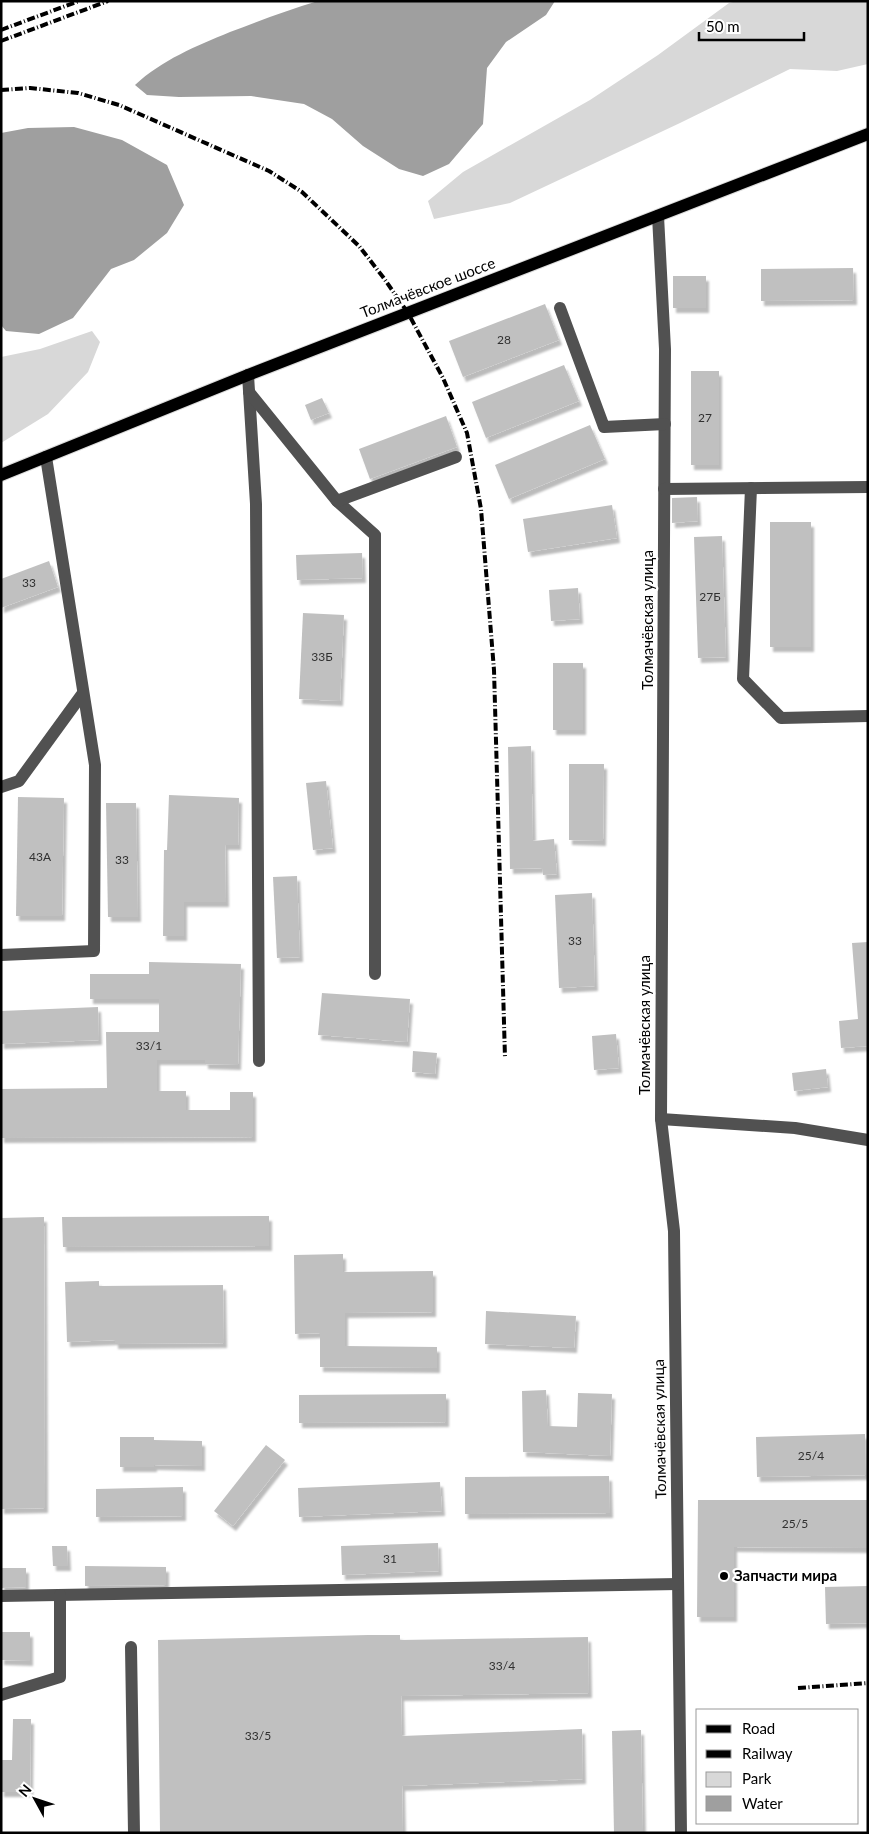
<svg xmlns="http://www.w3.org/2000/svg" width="869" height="1834" font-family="Lato,sans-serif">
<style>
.green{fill:#d8d8d8}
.water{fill:#9f9f9f}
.building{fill:#c0c0c0;filter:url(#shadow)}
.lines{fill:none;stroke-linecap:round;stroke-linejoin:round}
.major-casing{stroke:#dbdbdb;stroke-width:14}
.minor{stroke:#515151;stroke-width:12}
.major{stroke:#000;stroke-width:12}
.rail{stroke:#000;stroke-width:4;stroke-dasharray:8 2.5 1 2.5;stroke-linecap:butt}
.poi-dot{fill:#000;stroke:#fff;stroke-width:2}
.labels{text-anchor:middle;stroke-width:4.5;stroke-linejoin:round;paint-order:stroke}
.number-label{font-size:12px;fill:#303030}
.street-label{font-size:15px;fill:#000;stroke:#fff}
.poi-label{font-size:15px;font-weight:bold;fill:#000;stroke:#fff;text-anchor:start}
</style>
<defs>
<filter id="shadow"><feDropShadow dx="3" dy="5" stdDeviation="1" flood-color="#0004"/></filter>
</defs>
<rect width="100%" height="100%" fill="#fff"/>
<!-- green -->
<g class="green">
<path d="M737,1H868V64L837,71L790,69L680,123L510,203L434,219L428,201L463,172L590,100L658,55L729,3Z"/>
<path d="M92,331L100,342L88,372L48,414L1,443V357L40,349Z"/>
</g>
<!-- water -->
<g class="water">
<path d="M318,1H555L546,15L506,42L487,68L483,124L449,164L423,176L399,169L363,146L332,119L304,104L251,96L179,97L147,95L135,85C162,60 196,46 230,32C259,21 288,10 318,1Z"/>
<path d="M74,127L122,140L167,165L184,205L167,233L134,260L111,269L73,318L39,334L6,331L1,325V133L28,128Z"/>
</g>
<!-- building -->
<g class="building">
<path d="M853,268L854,300L761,301V269Z"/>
<rect x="673" y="276" width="33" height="32"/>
<path d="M545,304L559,340L463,377L449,341Z"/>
<path d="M564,365L579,401L486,438L472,402Z"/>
<rect x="691" y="371" width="28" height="94"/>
<path d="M322,398L329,413L311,420L305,405Z"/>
<path d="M446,416L457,447L370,479L359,449Z"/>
<path d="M590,425L605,459L509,499L495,465Z"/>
<path d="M697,497L698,521L672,523V498Z"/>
<path d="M612,505L617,538L528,552L523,519Z"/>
<rect x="770" y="522" width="41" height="125"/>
<path d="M722,536L726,657L698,658L694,537Z"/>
<path d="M362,553L363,578L297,580L296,555Z"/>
<path d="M49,561L58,587L1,608V579Z"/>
<path d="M578,588L580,619L551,621L549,590Z"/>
<path d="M303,613L344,615L340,701L299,699Z"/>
<rect x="553" y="663" width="30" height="67"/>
<path d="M531,746L533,841L554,839L557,874L543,875L542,868L510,869L508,747Z"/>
<path d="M569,764H604L603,841L569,840Z"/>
<path d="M326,781L333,848L313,850L306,783Z"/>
<path d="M169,795L239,798L238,845H225L226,902H184V936H163L164,850H167Z"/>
<path d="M18,797L64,798L62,916H16Z"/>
<path d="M106,803H136L138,917H108Z"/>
<path d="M297,876L300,957L277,958L273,877Z"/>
<path d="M592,893L595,986L559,988L555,895Z"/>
<path d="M868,942V1046L841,1048L839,1021L858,1019L852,943Z"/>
<path d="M149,962L241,964L238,1065L205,1064V1060H157V1091H186V1110H230V1092H253V1137L1,1138V1089L107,1088L106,1032H159V999H90V974H149Z"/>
<path d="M322,993L410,999L407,1042L318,1035Z"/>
<path d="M98,1007L99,1040L1,1044V1011Z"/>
<path d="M616,1034L619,1068L594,1070L592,1036Z"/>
<path d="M413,1051L437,1053L435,1074L412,1072Z"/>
<path d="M826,1069L828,1087L794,1091L792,1073Z"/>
<path d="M269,1216V1246L63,1247L62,1217Z"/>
<path d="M44,1217L45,1508L1,1509V1218Z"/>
<path d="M343,1254V1272L433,1271V1312L345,1313V1346L437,1347V1368L320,1367V1333L295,1334L294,1255Z"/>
<path d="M99,1281V1286L223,1285L224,1343L115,1344V1340L67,1342L65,1282Z"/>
<path d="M486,1311L576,1316L574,1348L485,1344Z"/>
<path d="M546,1390L548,1426L577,1427L578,1393L612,1394L610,1456L523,1452L522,1391Z"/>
<path d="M446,1394V1422L299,1423V1395Z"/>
<path d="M865,1434L866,1475L757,1477L756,1437Z"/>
<path d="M120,1437H154V1440L202,1441V1466L154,1465V1467H120Z"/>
<path d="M266,1445L285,1460L233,1526L214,1511Z"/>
<path d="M609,1476L610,1513L465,1514V1477Z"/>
<path d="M440,1482L442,1511L299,1517L298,1488Z"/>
<path d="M183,1487V1516L96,1517V1489Z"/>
<path d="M698,1500H868V1548L734,1547V1617H697Z"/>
<path d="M438,1543L439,1571L342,1575L341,1546Z"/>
<path d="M52,1546H67L68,1566H53Z"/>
<path d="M85,1566L166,1567V1585L85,1586Z"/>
<path d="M1,1568H26V1587L1,1588Z"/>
<path d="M868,1586V1623L826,1624L825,1587Z"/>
<path d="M1,1632H30V1661L1,1660Z"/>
<path d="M368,1635H400V1640L588,1637L589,1693L401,1696L402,1736L582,1729L583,1779L402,1786L403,1833H160L158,1640Z"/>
<path d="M13,1719H31L30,1792H1V1760H12Z"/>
<path d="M641,1730L643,1833H614L612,1731Z"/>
</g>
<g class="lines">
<defs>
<path id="major" d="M1,475L248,375L868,134"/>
</defs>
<!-- major casing -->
<use href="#major" class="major-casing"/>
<!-- minor -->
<g class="minor">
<path d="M658,216L665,349L661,1119L674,1231L681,1833"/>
<path d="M560,308L604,427L665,424"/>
<path d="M248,375L256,504L259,1061"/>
<path d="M249,392L337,501L375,535V974"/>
<path d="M751,488L743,679L781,718L868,716"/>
<path d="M664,489L868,487"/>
<path d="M337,501L456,457"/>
<path d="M1,787L19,781L83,693"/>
<path d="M1,955L94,951L95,765L46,457"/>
<path d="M661,1119L795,1128L868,1140"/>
<path d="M1,1596L678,1584"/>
<path d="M131,1647L134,1833"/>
<path d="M1,1695L60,1677V1595"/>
</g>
<!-- major -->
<use href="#major" class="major"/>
<!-- rail -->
<g class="rail">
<path d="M1,30L79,1"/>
<path d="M1,41L108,1"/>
<path d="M1,90L30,88L78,93L119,105L269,171L302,192L359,246L383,277L408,313L443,378L467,433L481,509L494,670L505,1058"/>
<path d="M798,1688L868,1683"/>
</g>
</g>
<!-- markers -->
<circle class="poi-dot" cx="724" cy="1576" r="5"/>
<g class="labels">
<!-- number labels -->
<g class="number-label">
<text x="504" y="344">28</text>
<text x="705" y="422">27</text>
<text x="29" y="587">33</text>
<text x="710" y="601">27Б</text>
<text x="322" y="661">33Б</text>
<text x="40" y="861">43А</text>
<text x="122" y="864">33</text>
<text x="575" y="945">33</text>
<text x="149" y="1050">33/1</text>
<text x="811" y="1460">25/4</text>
<text x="795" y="1528">25/5</text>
<text x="390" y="1563">31</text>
<text x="502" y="1670">33/4</text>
<text x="258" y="1740">33/5</text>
</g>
<!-- street labels -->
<g class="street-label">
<text transform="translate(428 288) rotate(-21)" y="5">Толмачёвское шоссе</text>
<text transform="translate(648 620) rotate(-90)" y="5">Толмачёвская улица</text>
<text transform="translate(645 1025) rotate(-90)" y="5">Толмачёвская улица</text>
<text transform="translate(660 1429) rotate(-91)" y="5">Толмачёвская улица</text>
</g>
<!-- poi labels -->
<g class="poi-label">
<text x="734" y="1581">Запчасти мира</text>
</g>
</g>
<!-- border -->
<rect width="869" height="1834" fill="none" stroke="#000000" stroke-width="5"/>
<!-- legend -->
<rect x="696" y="1709" width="162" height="115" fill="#ffffff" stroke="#999999"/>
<rect x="706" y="1725" width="25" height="8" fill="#000000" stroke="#999999"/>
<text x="742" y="1734" font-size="15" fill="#000000">Road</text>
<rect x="706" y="1750" width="25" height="8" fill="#000000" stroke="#999999"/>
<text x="742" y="1759" font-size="15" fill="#000000">Railway</text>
<rect x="706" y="1772" width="25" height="15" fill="#d8d8d8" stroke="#999999"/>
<text x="742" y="1784" font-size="15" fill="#000000">Park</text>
<rect x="706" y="1796" width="25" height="15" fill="#9f9f9f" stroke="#999999"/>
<text x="742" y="1809" font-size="15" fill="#000000">Water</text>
<!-- north arrow -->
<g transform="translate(35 1799) rotate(310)" stroke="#ffffff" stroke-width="4" paint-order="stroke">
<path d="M0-4L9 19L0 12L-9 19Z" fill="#000000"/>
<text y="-8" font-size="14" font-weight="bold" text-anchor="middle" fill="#000000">N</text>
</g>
<!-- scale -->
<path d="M699 32v8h105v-8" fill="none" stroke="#000000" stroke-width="2.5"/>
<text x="706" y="32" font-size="15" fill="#000000" stroke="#ffffff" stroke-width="4" paint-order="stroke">50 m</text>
</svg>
